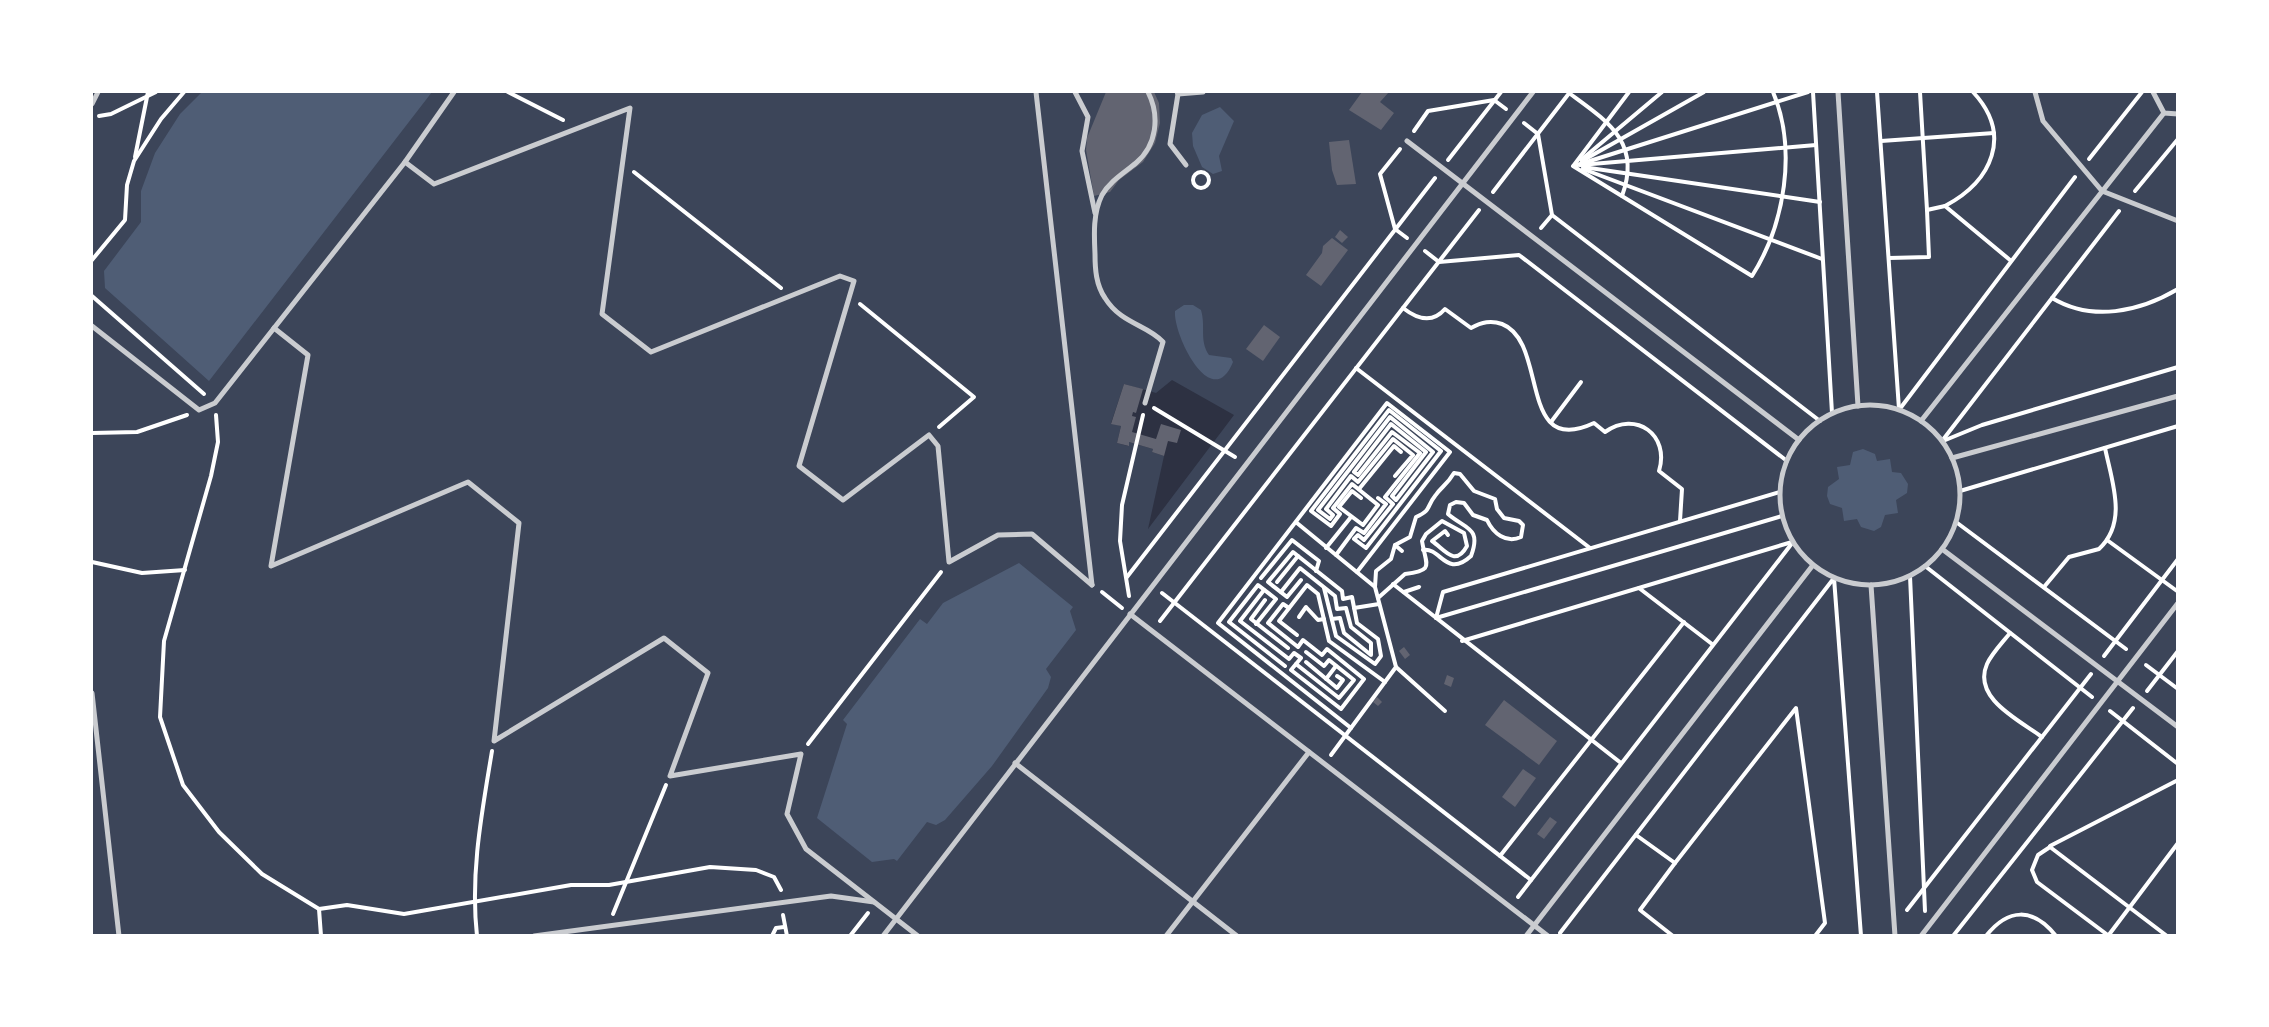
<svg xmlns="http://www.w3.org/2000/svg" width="2269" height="1027" font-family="Commissioner,sans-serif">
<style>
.green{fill:#3c4559;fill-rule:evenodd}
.water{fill:#4f5d75}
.building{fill:#626471}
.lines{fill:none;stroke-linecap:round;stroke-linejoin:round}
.path{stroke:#fff;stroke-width:4}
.pedestrian{stroke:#caccd0;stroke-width:5}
</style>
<rect width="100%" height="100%" fill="#2d3142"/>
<!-- green -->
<path class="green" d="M92,92H2177V935H92ZM1172,380L1234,415L1148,529L1164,456L1152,452L1153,449L1129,442L1128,446L1117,443L1121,426L1111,423L1124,384L1156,393Z"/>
<!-- water -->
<g class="water">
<path d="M202,92H432L209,381L105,288L104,271L141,222V191L155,153L180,114Z"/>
<path d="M1220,107L1234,121L1219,156L1222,171L1213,174L1202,167L1193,146L1192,133L1202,115Z"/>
<path d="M1184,305H1193L1201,310C1206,327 1199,340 1209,355L1231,358L1233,362C1212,414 1173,335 1175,311Z"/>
<path d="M1863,449L1875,454L1877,461L1890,459L1892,472L1901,473L1908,484L1907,493L1896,500L1898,513L1885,515L1881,527L1874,531L1861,527L1857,519L1844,521L1842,508L1830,504L1827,496L1828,487L1839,479L1837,467L1850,465L1853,452Z"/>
<path d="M1019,563L1073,607L1070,611L1076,630L1046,669L1051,677L1048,688L992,766L945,820L936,825L927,822L897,861L894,859L872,862L817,818L847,724L843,720L920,619L927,624L943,603Z"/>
</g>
<!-- building -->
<g class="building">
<path d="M1106,92H1154L1159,103L1160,123L1155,143L1143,162L1119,180L1110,192L1094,196L1086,150L1087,138Z"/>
<path d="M1362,92H1389L1380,102L1394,113L1381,130L1349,110Z"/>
<path d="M1349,140L1356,184L1337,185L1332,170L1329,142Z"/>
<path d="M1340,230L1348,237L1342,243L1335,237Z"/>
<path d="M1332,238L1348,250L1321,286L1306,275L1322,253L1323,246Z"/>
<path d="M1264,325L1280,337L1263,361L1246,349Z"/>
<path d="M1124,384L1143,389L1136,413L1133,412L1132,416L1136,417L1132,432L1156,439L1161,424L1181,430L1177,443L1168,441L1164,456L1152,452L1153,449L1129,442V446L1117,443L1121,426L1111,424Z"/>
<path d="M1404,647L1410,655L1405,659L1399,651Z"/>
<path d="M1447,675L1454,678L1451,687L1444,684Z"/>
<path d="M1377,697L1382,702L1378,706L1373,702Z"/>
<path d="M1504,700L1557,741L1539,765L1485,725Z"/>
<path d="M1523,769L1536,778L1515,807L1502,797Z"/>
<path d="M1550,817L1557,822L1544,839L1537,834Z"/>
</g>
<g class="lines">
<!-- path -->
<g class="path">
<path d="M508,92L563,120"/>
<path d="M1813,92L1832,413"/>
<path d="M1877,92L1899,409"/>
<path d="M1920,92L1927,210L1945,206"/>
<path d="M1973,92C2013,135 1992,181 1945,206L2010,260"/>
<path d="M1569,93C1607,121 1642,142 1622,196"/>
<path d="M99,116L111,114L156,92"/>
<path d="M1524,123L1538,134L1552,215L1820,421"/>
<path d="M1414,131L1428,111L1494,100L1506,109"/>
<path d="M1881,141L1994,133"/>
<path d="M1400,149L1380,174L1395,229L1407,238"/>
<path d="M135,157L148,92"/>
<path d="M2089,159L2142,92"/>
<path d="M1448,160L1501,92"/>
<path d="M1581,160L1662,92"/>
<path d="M1582,161L1704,92"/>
<path d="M1574,165L1629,92"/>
<path d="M1580,165L1816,145"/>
<path d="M1573,166L1752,276C1785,224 1797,149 1773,92"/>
<path d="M1574,166L1808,92"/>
<path d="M1583,167L1820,202"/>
<path d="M1583,169L1822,259"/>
<circle cx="1201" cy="180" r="8"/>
<path d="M634,172L781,288"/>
<path d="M2135,191L2178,139"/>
<path d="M1493,192L1570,92"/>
<path d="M1541,228L1552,215"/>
<path d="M1425,251L1439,262L1519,255L1787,461"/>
<path d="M1889,258L1929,257L1927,210"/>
<path d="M92,260L125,220L127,185L134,161L161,119L184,92"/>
<path d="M92,296L204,394"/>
<path d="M2052,298C2092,322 2139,312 2178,289"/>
<path d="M860,304L974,397L939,427"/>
<path d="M1403,308C1417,319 1432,324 1445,309L1471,328C1482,322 1491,320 1502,324C1549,342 1517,459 1594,423L1605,432C1636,410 1670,435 1659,471L1682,489L1680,521"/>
<path d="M1356,368L1590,548"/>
<path d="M1154,408L1235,457"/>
<path d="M1899,410L2075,177"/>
<path d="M216,415L218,442L211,476L164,641L160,717L183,785L219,832L262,874L319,909L321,936"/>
<path d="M1551,422L1581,382"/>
<path d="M92,433L137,432L187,415"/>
<path d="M1942,441L2119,211"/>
<path d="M1943,441L1982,425L2178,367"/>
<path d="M1359,489L1394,446L1401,452"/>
<path d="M1960,491L2178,426"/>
<path d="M1361,498L1352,491L1339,507L1363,525L1378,505L1352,484L1333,508L1340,514L1331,526L1311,511L1389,410L1441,451L1366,548L1354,539L1358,535L1364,540L1393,504L1385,497L1420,453L1392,432L1358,475L1354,472L1391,424L1426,452L1392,496L1396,500L1433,452L1390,417L1318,510L1330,519L1333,515L1326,509L1351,476L1358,482L1393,439L1413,455L1395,476"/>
<path d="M1956,522L2126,649"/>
<path d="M1297,523L1375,587L1396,667L1331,755"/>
<path d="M2107,540L2177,591"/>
<path d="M1395,545L1402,551"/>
<path d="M1326,548L1351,517"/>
<path d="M1336,555L1356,528L1364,533L1386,504L1378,498"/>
<path d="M92,562L142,573L185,570"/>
<path d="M1925,566L2092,697"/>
<path d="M1910,576L1925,911"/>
<path d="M1127,577L1435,178"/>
<path d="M1261,578L1292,540L1319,561L1316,571"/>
<path d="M1301,580L1287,597L1268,582L1293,552L1342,591L1343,599L1352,597L1357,623L1378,639L1381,656L1375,664L1336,636L1324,588"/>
<path d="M1277,582L1298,556"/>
<path d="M1393,584L1621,763"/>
<path d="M1375,587L1376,571L1391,559L1395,545L1410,537L1416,517C1432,510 1426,507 1435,496C1441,487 1447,485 1454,473L1460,474L1474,491L1495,499L1497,509L1504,518L1519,521L1523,525L1521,537C1506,544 1493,533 1487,520L1473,515L1464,503L1456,502L1450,505L1448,514C1465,529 1482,527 1471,556C1446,579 1441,547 1423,550"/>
<path d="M2044,587L2069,557L2099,549C2128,522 2112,482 2105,448"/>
<path d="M1639,588L1712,644"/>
<path d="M1264,590L1240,621L1289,659L1294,653L1301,658L1291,670L1341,709L1364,679L1327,649L1322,655L1303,640L1298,647L1268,623L1283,604L1289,608"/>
<path d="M1102,592L1122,608"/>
<path d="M1281,592L1300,568L1335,596L1337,609L1346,608L1351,627L1371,643V655L1344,633L1340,618L1332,619"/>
<path d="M1404,592L1419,587"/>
<path d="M1162,593L1531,880"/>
<path d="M1129,596L1120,541L1122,505L1143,415"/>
<path d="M1378,598L1405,574C1435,570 1426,566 1422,541L1426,534L1442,521L1464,533L1467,546C1455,568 1444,549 1432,541L1445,531L1448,535"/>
<path d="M1265,600L1251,619L1288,648"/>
<path d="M1354,608L1379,604"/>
<path d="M1299,617L1306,607L1318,620L1324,619"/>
<path d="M1436,618L1443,592L1780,492"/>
<path d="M1436,618L1782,516"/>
<path d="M1160,621L1479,210"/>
<path d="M1256,624L1276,599L1258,585L1229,622L1285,666"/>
<path d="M2010,633C2003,642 1992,653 1987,664C1972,698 2019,720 2042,737"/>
<path d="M1297,635L1279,621L1307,585L1318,594L1329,641L1385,682"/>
<path d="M1462,641L1792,542"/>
<path d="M2104,656L2178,559"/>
<path d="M1306,662L1337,688L1343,680L1337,676"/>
<path d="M1296,664L1339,698L1354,680L1329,660L1324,666L1306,652"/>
<path d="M2146,665L2178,689"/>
<path d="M1396,667L1445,711"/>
<path d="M1326,679L1336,666"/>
<path d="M2147,691L2178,651"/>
<path d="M2110,711L2178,764"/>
<path d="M1351,728L1218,623L1387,403L1450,452L1357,572"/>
<path d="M808,744L941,572"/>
<path d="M1636,835L1675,863L1640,910L1673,936"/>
<path d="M2050,846L2178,780"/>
<path d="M1500,856L1684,622"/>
<path d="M1675,863L1796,708L1825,923L1815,936"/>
<path d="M1518,897L1793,542"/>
<path d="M319,909L347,905L404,914L571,885H609L710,867L756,870L774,877L781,890"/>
<path d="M1907,910L2091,674"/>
<path d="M613,914L666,785"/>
<path d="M783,915L787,936"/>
<path d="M1560,933L1834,578L1861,936"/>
<path d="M477,936C470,873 482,812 492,751"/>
<path d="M772,936L776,928L784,927"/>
<path d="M850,936L868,913"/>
<path d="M1953,936L2133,708"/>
<path d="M1986,936C2008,908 2033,907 2056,936"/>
<path d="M2108,936L2178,843"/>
<path d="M2109,936L2037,882L2032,870L2038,855L2050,847L2167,936"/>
</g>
<!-- pedestrian -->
<g class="pedestrian">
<path d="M1036,92L1092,585"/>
<path d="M1075,92L1088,117L1082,151L1095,213"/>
<path d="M1177,92L1178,94L1203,92"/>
<path d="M1838,92L1858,406"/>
<path d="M2035,92L2043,121L2102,191L2178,221"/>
<path d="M2153,92L2164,113L2178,114"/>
<path d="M1178,94L1170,144L1186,165"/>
<path d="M92,104L98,92"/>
<path d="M1407,141L1799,440"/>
<path d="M405,162L434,184L630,108L602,314L651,352L840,276L854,281L799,466L843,500L929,435L938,446L949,562L998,535L1032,534L1092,585"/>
<path d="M92,326L199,410L215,403L405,162L454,92"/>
<path d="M274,328L308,355L271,566L468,482L519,523L494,741L664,638L708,673L670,776L801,754L787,814L806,849L918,936"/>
<path d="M1145,403L1163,342C1148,325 1121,324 1105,298C1096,285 1095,269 1095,254C1094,234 1093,213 1102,195C1110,181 1124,173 1136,163C1157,145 1160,116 1148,92"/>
<circle cx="1870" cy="495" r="90"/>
<path d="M1921,421L2164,113"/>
<path d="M1952,458L2178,396"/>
<path d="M1942,549L2178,727"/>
<path d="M1871,585L1895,936"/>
<path d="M1130,614L1548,936"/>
<path d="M92,693L119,936"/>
<path d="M1015,763L1237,936"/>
<path d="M534,936L831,896L874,902"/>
<path d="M883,936L1533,92"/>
<path d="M1166,936L1309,752"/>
<path d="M1526,936L1813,565"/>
<path d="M1921,936L2178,603"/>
</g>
</g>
<!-- border -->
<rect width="2269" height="1027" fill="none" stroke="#ffffff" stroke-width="186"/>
</svg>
